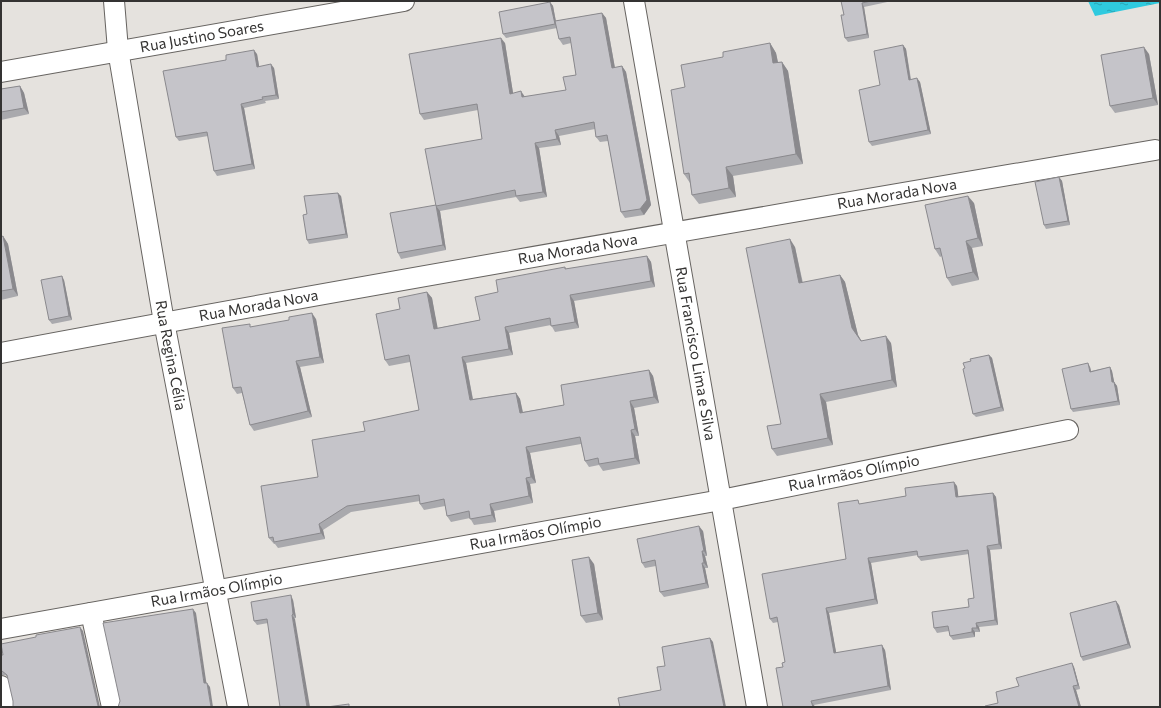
<svg xmlns="http://www.w3.org/2000/svg" width="1161" height="708" font-family="Commissioner,sans-serif">
<style>
.water{fill:url(#water-ripples)}
.lines{fill:none;stroke-linecap:round;stroke-linejoin:round}
.minor-casing{stroke:#676461;stroke-width:22}
.minor{stroke:#fff;stroke-width:20}
.wall{fill:#a9a9ad}
.shaded-wall{fill:#8a898d}
.building{fill:#c5c4c9;stroke:#8a898d}
.labels{text-anchor:middle;stroke-width:4;stroke-linejoin:round;paint-order:stroke}
.street-label{font-size:15px;fill:#343332;stroke:#fff}
</style>
<defs>
<pattern id="water-ripples" width="26" height="14" patternUnits="userSpaceOnUse"><rect width="26" height="14" fill="#2fcadf"/><path d="M2 4q2-2 4 0t4 0M15 11q2-2 4 0t4 0" fill="none" stroke="#29a5b5"/></pattern>
</defs>
<rect width="100%" height="100%" fill="#e5e2de"/>
<!-- water -->
<path class="water" d="M1088,1H1160V3L1095,16Z"/>
<g class="lines">
<defs>
<g id="minor">
<path id="s1" d="M114,1L118,50L164,322L238,707"/>
<path id="s2" d="M634,1L757,707"/>
<path id="s3" d="M1,72L404,1"/>
<path id="s4" d="M1,353C385,281 770,216 1155,150"/>
<path d="M91,613L112,707"/>
<path id="s5" d="M1,629L721,500L1068,430"/>
<path d="M1,686L5,707"/>
</g>
</defs>
<!-- minor casing -->
<use href="#minor" class="minor-casing"/>
<!-- minor -->
<use href="#minor" class="minor"/>
</g>
<!-- wall -->
<g class="wall">
<path d="M841,1H892L864,7L869,38L848,42L845,38L844,15Z"/>
<path d="M550,2L553,6L556,21L602,13L606,18L615,68L622,66L626,72L651,205L644,215L625,218L621,212L608,141L600,142L596,137L595,129L559,136L561,145L539,148L547,197L520,202L516,197L440,211L446,250L401,259L398,253L436,205L482,139L478,110L424,120L420,114L505,43L513,93L525,97L566,90L576,75L571,43L563,45L559,39L557,28L506,38L503,34Z"/>
<path d="M770,43L776,53L778,62H782L788,71L803,164L733,176L736,197L699,204L692,195L690,183L684,174L685,87L723,57Z"/>
<path d="M903,45L906,49L911,79L920,82L931,134L872,146L869,142L880,85Z"/>
<path d="M257,54L259,66L274,68L279,99L265,101L266,103L244,108L255,169L217,176L214,171L208,136L179,141L176,137Z"/>
<path d="M1149,54L1158,105L1115,113L1110,106Z"/>
<path d="M20,86L24,93L29,114L1,120V89Z"/>
<path d="M1059,177L1062,181L1070,225L1046,229L1044,225Z"/>
<path d="M341,196L348,238L309,244L307,240V214Z"/>
<path d="M974,203L983,246L972,248L979,280L952,286L947,278L942,256L940,257L935,249Z"/>
<path d="M3,236L8,244L18,296L1,300V237Z"/>
<path d="M795,247L803,283L840,275L845,282L858,335L861,341L891,343L897,387L826,402L833,445L777,456L772,449L781,424Z"/>
<path d="M647,256L651,262L655,287L574,301L579,328L555,332L551,325L509,333L513,355L466,363L473,399L516,393L520,399L523,412L564,405L649,370L653,376L659,403L634,408L639,436H635L640,464L603,471L599,465L589,467L585,461L581,444L530,453L536,483L530,484L533,503L494,511L496,522L474,525L470,518L451,522L447,516L445,506L424,510L420,504V501L351,512L323,530L325,539L278,548L275,544H274L269,538L318,477L365,431L419,410L410,362L389,366L385,360L400,309L427,292L432,298L437,328L480,320L498,292L565,267L566,269Z"/>
<path d="M64,280L72,320L52,324L49,320Z"/>
<path d="M316,319L324,363L300,367L312,417L254,431L250,425L242,393L237,394L233,388L252,327Z"/>
<path d="M989,355L992,358L1004,411L976,417L973,414L965,368L971,361Z"/>
<path d="M1090,367L1091,371L1110,367L1112,371L1114,382L1117,386L1120,405L1073,412L1071,409Z"/>
<path d="M957,486L958,496L993,493L996,497L1002,549L990,550L998,625L979,627L980,632H975V637L953,640L950,636L949,631L937,633L934,628L969,607L974,598L969,554L921,561L918,557V555L871,563L878,604L829,613L836,653L885,650L891,690L814,705L783,667L785,662L778,622L773,623L770,619L846,559L861,504L906,496Z"/>
<path d="M703,531L707,556H705L708,568H705L709,588L664,597L660,592L656,566L645,568L642,563Z"/>
<path d="M594,564L603,620L586,623L581,616Z"/>
<path d="M293,600L296,618L257,625L254,621Z"/>
<path d="M1119,605L1131,648L1083,661L1081,657Z"/>
<path d="M83,631L13,706V701L8,677L5,675H1V655Z"/>
<path d="M1074,667L1080,689L1076,690L1081,707H985L998,703Z"/>
</g>
<!-- shaded-wall -->
<g class="shaded-wall">
<path d="M550,2L553,6L557,28L555,24Z"/>
<path d="M862,3L864,7L869,38L867,34Z"/>
<path d="M602,13L606,18L616,74L612,68Z"/>
<path d="M501,38L505,43L514,99L510,94Z"/>
<path d="M770,43L776,53L780,73L773,63Z"/>
<path d="M903,45L906,49L911,83L909,80Z"/>
<path d="M1144,47L1149,54L1158,105L1153,98Z"/>
<path d="M254,50L257,54L260,71L257,67Z"/>
<path d="M782,62L788,71L803,164L796,154Z"/>
<path d="M271,64L274,68L279,99L276,95Z"/>
<path d="M622,66L626,72L651,205L644,215L640,209Z"/>
<path d="M917,78L920,82L931,134L928,130Z"/>
<path d="M20,86L24,93L29,114L24,108Z"/>
<path d="M521,91L525,97H522Z"/>
<path d="M241,104L244,108L255,169L252,164Z"/>
<path d="M555,130L559,136L561,145L557,139Z"/>
<path d="M535,143L539,148L547,197L543,192Z"/>
<path d="M726,167L733,176L736,197L729,188Z"/>
<path d="M1059,177L1062,181L1070,225L1068,221Z"/>
<path d="M338,193L341,196L348,238L346,234Z"/>
<path d="M968,196L974,203L983,246L978,238Z"/>
<path d="M436,206L440,211L446,250L443,245Z"/>
<path d="M3,236L8,244L18,296L13,289Z"/>
<path d="M790,239L795,247L804,291L799,283Z"/>
<path d="M966,241L972,248L979,280L973,272Z"/>
<path d="M647,256L651,262L655,287L651,281Z"/>
<path d="M840,275L845,282L858,335L866,348L852,328Z"/>
<path d="M62,276L64,280L72,320L69,316Z"/>
<path d="M427,292L432,298L439,335L434,329Z"/>
<path d="M570,295L574,301L579,328L575,322Z"/>
<path d="M312,313L316,319L324,363L320,357Z"/>
<path d="M505,327L509,333L513,355L509,349Z"/>
<path d="M886,336L891,343L897,387L892,380Z"/>
<path d="M989,355L992,358L1004,411L1001,407Z"/>
<path d="M462,357L466,363L474,406L470,400Z"/>
<path d="M296,361L300,367L312,417L308,411Z"/>
<path d="M1088,363L1090,367L1092,375L1090,372Z"/>
<path d="M1110,367L1112,371L1115,386L1112,382Z"/>
<path d="M649,370L653,376L659,403L654,397Z"/>
<path d="M1114,382L1117,386L1120,405L1118,401Z"/>
<path d="M516,393L520,399L524,419L520,413Z"/>
<path d="M820,394L826,402L833,445L828,438Z"/>
<path d="M630,401L634,408L639,436L635,429Z"/>
<path d="M631,430L635,436L640,464L635,458Z"/>
<path d="M526,447L530,453L536,483L531,477Z"/>
<path d="M526,478L530,484L533,503L529,496Z"/>
<path d="M954,482L957,486L959,501L956,497Z"/>
<path d="M993,493L996,497L1002,549L999,544Z"/>
<path d="M490,504L494,511L496,522L492,515Z"/>
<path d="M319,524L323,530L325,539L321,533Z"/>
<path d="M699,526L703,531L707,556L704,551Z"/>
<path d="M987,546L990,550L998,625L995,620Z"/>
<path d="M702,551L705,556L708,568L704,563Z"/>
<path d="M589,557L594,564L603,620L598,613Z"/>
<path d="M868,558L871,563L878,604L875,599Z"/>
<path d="M702,563L705,568L709,588L706,583Z"/>
<path d="M291,595L293,600L296,618L293,614Z"/>
<path d="M1116,601L1119,605L1131,648L1128,644Z"/>
<path d="M826,608L829,613L837,657L834,653Z"/>
<path d="M193,609L196,613L207,687L204,683Z"/>
<path d="M292,615L295,619L310,707H307Z"/>
<path d="M976,623L979,627L980,632L977,628Z"/>
<path d="M80,627L83,631L100,707H99L98,706Z"/>
<path d="M972,628L975,632V637L972,632Z"/>
<path d="M710,638L713,642L726,707H724Z"/>
<path d="M882,645L885,650L891,690L888,686Z"/>
<path d="M1072,663L1074,667L1080,689L1078,685Z"/>
<path d="M207,683L210,687L213,707H211Z"/>
<path d="M1073,686L1076,690L1081,707H1079Z"/>
<path d="M811,701L814,705L815,707H813Z"/>
</g>
<!-- building -->
<g class="building">
<path d="M841,1H871L862,3L867,34L845,38L841,15H844Z"/>
<path d="M550,2L555,24L503,34L499,12Z"/>
<path d="M602,13L612,68L622,66L647,200L640,209L621,212L607,135L596,137L594,122L555,130L557,139L535,143L543,192L516,196L515,190L436,206L425,149L482,139L477,104L420,114L409,54L501,38L510,94L521,91L522,97L566,90L563,77L576,75L570,37L559,39L555,21Z"/>
<path d="M770,43L773,63L782,62L796,154L726,167L729,188L692,195L689,173L684,174L671,90L685,87L681,65L723,57V52Z"/>
<path d="M903,45L909,80L917,78L928,130L869,142L859,90L880,85L874,51Z"/>
<path d="M1144,47L1153,98L1110,106L1101,55Z"/>
<path d="M254,50L257,67L271,64L276,95L262,97L263,99L241,104L252,164L214,171L207,132L176,137L163,71L226,60V55Z"/>
<path d="M20,86L24,108L1,112V89Z"/>
<path d="M1059,177L1068,221L1044,225L1035,182Z"/>
<path d="M338,193L346,234L307,240L303,215L307,214L304,196Z"/>
<path d="M968,196L978,238L966,241L973,272L947,278L940,248L935,249L925,205Z"/>
<path d="M436,205L443,245L398,253L390,213Z"/>
<path d="M3,236L13,289L1,291V237Z"/>
<path d="M790,239L799,283L840,275L852,328L861,341L886,336L892,380L820,394L828,438L772,449L767,426L781,424L746,248Z"/>
<path d="M647,256L651,281L570,295L575,322L551,326L550,318L505,327L509,349L462,357L470,400L516,393L520,413L564,405L561,385L649,370L654,397L630,401L635,429L631,430L635,458L599,464L598,458L585,461L580,437L526,447L531,477L526,478L529,496L490,504L492,515L470,519L469,511L447,516L444,499L420,504L419,495L347,506L319,524L321,533L274,542L273,537L269,538L261,486L318,477L312,440L365,431L363,422L419,410L409,355L385,360L376,314L400,309L398,298L427,292L434,329L480,320L475,297L498,292L496,280L565,267V269Z"/>
<path d="M62,276L69,316L49,320L41,280Z"/>
<path d="M312,313L320,357L296,361L308,411L250,425L241,387L233,388L222,328L250,324V327L289,320V317Z"/>
<path d="M989,355L1001,407L973,414L963,369L965,368L963,363L971,361L970,359Z"/>
<path d="M1088,363L1090,372L1110,367L1112,382H1114L1118,401L1071,409L1062,369Z"/>
<path d="M954,482L956,497L993,493L999,544L987,546L995,620L976,623L977,628H972V632L950,636L948,626L934,628L932,612L969,607L968,599L974,598L968,550L918,557L917,551L868,558L875,599L826,608L834,653L882,645L888,686L811,701L813,707H783L776,668L783,667L782,663L785,662L777,617L770,619L762,574L846,559L838,503L858,500L859,504L906,496L905,488Z"/>
<path d="M699,526L704,551H702L704,563H702L706,583L660,592L655,560L642,563L637,539Z"/>
<path d="M589,557L598,613L581,616L572,560Z"/>
<path d="M291,595L293,614L292,615L307,707H280L267,619L254,621L251,602Z"/>
<path d="M1116,601L1128,644L1081,657L1070,613Z"/>
<path d="M193,609L204,683H207L211,707H118L120,701L103,623Z"/>
<path d="M80,627L98,706L99,707H13V701L7,675L2,671H1V655H3L1,644L36,637V635Z"/>
<path d="M710,638L724,707H620L618,698L661,690L657,667L665,666L662,647Z"/>
<path d="M1072,663L1078,685L1073,686L1079,707H985V706L998,703L996,692L1019,686L1016,678Z"/>
<path d="M349,704V707H327Z"/>
</g>
<g class="labels">
<!-- street labels -->
<g class="street-label">
<text dy="5" stroke="none"><textPath href="#s3" startOffset="204">Rua Justino Soares</textPath></text>
<text dy="5" stroke="none"><textPath href="#s4" startOffset="910">Rua Morada Nova</textPath></text>
<text dy="5" stroke="none"><textPath href="#s4" startOffset="586">Rua Morada Nova</textPath></text>
<text dy="5" stroke="none"><textPath href="#s4" startOffset="262">Rua Morada Nova</textPath></text>
<text dy="5" stroke="none"><textPath href="#s2" startOffset="358">Rua Francisco Lima e Silva</textPath></text>
<text dy="5" stroke="none"><textPath href="#s1" startOffset="359">Rua Regina Célia</textPath></text>
<text dy="5" stroke="none"><textPath href="#s5" startOffset="867">Rua Irmãos Olímpio</textPath></text>
<text dy="5" stroke="none"><textPath href="#s5" startOffset="543">Rua Irmãos Olímpio</textPath></text>
<text dy="5" stroke="none"><textPath href="#s5" startOffset="219">Rua Irmãos Olímpio</textPath></text>
</g>
</g>
<!-- border -->
<rect width="1161" height="708" fill="none" stroke="#343332" stroke-width="4"/>
</svg>
